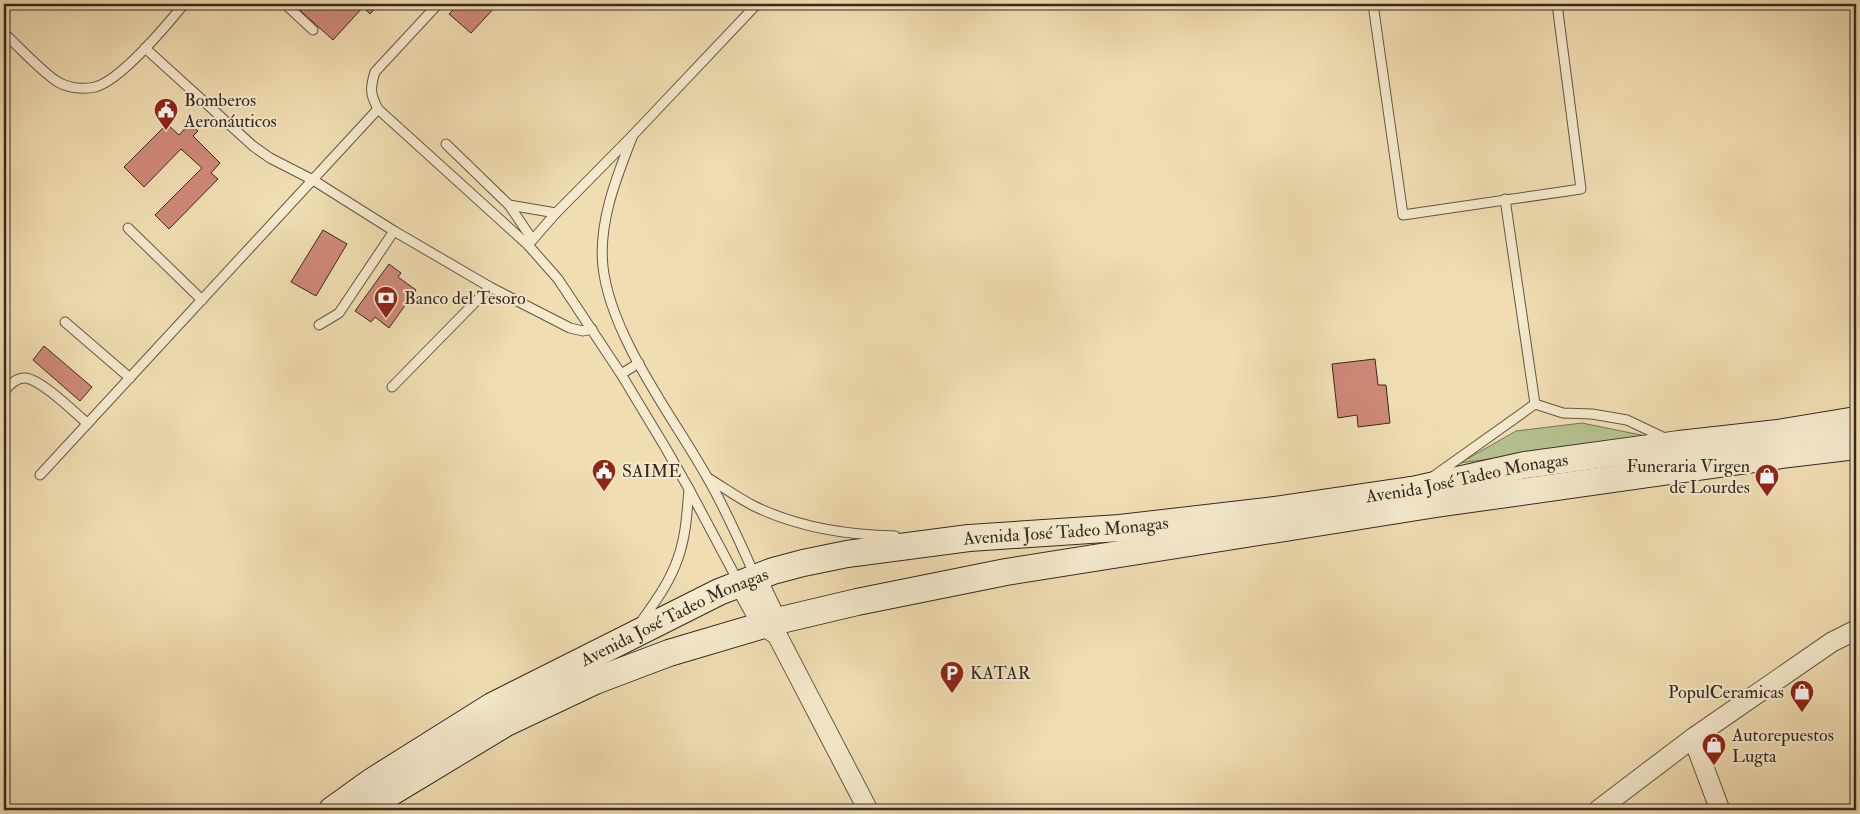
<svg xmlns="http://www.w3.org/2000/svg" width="1860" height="814" font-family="'IM FELL Double Pica',serif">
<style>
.green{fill:#b5c290;stroke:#75765a}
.building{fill:#cf8979;stroke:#352923}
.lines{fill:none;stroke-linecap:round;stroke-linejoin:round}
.service-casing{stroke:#645647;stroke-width:11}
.minor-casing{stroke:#645647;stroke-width:21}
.secondary-casing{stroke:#352923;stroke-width:28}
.service{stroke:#f5eacd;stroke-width:9}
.minor{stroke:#f5eacd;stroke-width:19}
.secondary{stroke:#f5eacd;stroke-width:26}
.labels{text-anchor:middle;stroke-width:4;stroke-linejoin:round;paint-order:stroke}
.poi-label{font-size:18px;fill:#352923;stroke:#f5eacd;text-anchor:start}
.street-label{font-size:18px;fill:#352923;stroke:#f5eacd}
</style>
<rect width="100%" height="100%" fill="#f0deb2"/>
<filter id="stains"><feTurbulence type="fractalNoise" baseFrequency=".004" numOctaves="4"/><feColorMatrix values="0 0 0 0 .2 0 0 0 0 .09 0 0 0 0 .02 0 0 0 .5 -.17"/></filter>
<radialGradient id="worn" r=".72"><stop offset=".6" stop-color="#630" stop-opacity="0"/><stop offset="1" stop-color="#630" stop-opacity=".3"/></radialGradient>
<!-- green -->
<path class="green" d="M1582,423L1651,437L1460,463L1516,431Z"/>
<!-- building -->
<g class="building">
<path d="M293,4H379L370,14L363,7L333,40Z"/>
<path d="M459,4H498L471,33L449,14Z"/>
<path d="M190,123L198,131L193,136L220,163L211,173L218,179L169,229L155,215L202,168L181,149L144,187L124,167L167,124L179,135Z"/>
<path d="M323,230L347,244L316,296L291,282Z"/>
<path d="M389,264L401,273L398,277L416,290L389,328L375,317L371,322L355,311Z"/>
<path d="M44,346L92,387L80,401L33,360Z"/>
<path d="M1375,359L1378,385H1386L1390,423L1358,427L1357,415L1338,418L1332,364Z"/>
</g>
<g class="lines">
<defs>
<g id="service">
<path d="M285,4L313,30"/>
<path d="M438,4L375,72C370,88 370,94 378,109L528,245L558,279L621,374L665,447L689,489L739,583"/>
<path d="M1373,4L1403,215L1581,189L1557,4"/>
<path d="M4,33C19,47 38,68 55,80C66,88 82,90 95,87C120,81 167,25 184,4"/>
<path d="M145,48L253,146L270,158L313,180L394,231L490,287L570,328L583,331L592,329"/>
<path d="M633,135C617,176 598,222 603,267C611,337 672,415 707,477C725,508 740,542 755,576"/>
<path d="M446,144L509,205L532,239"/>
<path d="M1505,199L1535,404"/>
<path d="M509,205L556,213"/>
<path d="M128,228L202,300"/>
<path d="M528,245L556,213L633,135L757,4"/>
<path d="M65,322L130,378"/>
<path d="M319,325L339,313L394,231"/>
<path d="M621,374L639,363"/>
<path d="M392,387L490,287"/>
<path d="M4,392C9,385 17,377 26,378C43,381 74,412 87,423"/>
<path d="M40,475L378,109"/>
<path d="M1434,476L1535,404L1563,413L1592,414L1627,420L1667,439"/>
<path d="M708,478C723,487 738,498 754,506C797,527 847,535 895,536"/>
<path d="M641,622C655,602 670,582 678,558C686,536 687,512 689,489"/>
</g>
<g id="minor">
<path d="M756,577L777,621V632"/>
<path d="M739,583L762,625L777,635L868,810"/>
<path d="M1693,738L1720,810"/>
<path d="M1598,810L1693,738L1832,642L1856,630"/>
</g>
<g id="secondary">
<path id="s1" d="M332,810L371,782L492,706L719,592L773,571L803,563L847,554L969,538L1120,528L1274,510L1417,489L1525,465L1679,444L1778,433L1856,420"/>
<path d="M367,810L387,795L506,723L595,681L669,653L777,621L857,602L1006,572L1436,504L1782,455L1856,446"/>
</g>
</defs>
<!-- service casing -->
<use href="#service" class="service-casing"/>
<!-- minor casing -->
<use href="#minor" class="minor-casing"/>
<!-- secondary casing -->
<use href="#secondary" class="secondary-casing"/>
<!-- service -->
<use href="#service" class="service"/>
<!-- minor -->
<use href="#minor" class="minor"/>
<!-- secondary -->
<use href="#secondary" class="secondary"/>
</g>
<!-- icons -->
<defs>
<symbol id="civic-pin" viewBox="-11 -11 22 30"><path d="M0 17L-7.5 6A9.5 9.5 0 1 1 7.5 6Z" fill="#8f2418" stroke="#f5eacd"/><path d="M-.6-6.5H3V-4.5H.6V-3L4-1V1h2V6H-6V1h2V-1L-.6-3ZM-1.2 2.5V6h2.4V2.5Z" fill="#fff"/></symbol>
<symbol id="bank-pin" viewBox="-11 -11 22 30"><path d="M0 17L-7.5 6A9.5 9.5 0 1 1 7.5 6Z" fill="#8f2418" stroke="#f5eacd"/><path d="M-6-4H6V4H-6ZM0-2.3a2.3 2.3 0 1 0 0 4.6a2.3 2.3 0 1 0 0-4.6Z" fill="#fff"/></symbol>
<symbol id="shop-pin" viewBox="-11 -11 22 30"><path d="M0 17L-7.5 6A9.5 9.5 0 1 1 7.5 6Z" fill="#8f2418" stroke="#f5eacd"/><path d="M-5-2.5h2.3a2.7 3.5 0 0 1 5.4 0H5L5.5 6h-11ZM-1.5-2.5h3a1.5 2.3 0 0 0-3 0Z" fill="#fff"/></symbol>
<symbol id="parking-pin" viewBox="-11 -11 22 30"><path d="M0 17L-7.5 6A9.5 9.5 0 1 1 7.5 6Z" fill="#8f2418" stroke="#f5eacd"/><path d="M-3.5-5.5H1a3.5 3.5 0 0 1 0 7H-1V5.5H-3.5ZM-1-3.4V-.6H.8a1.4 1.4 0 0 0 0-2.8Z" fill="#fff"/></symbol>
</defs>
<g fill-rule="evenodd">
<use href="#civic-pin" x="152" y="96" width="28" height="38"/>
<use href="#bank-pin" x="372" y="284" width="28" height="38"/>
<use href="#civic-pin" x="590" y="457" width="28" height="38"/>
<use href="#shop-pin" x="1753" y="462" width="28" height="38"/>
<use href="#parking-pin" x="938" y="659" width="28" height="38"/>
<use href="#shop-pin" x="1788" y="678" width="28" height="38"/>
<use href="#shop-pin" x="1700" y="731" width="28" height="38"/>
</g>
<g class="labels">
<!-- poi labels -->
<g class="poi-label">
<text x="184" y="106">Bomberos<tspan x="184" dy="21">Aeronáuticos</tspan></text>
<text x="404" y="304">Banco del Tesoro</text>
<text x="1750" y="472" text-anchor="end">Funeraria Virgen<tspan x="1750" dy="21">de Lourdes</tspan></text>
<text x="622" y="477">SAIME</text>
<text x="970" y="679">KATAR</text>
<text x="1784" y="698" text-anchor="end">PopulCeramicas</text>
<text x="1732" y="741">Autorepuestos<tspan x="1732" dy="21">Lugta</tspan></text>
</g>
<!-- street labels -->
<g class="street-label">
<text dy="6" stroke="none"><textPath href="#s1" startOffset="1204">Avenida José Tadeo Monagas</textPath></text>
<text dy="6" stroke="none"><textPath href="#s1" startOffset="799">Avenida José Tadeo Monagas</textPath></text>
<text dy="6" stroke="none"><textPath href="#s1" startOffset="394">Avenida José Tadeo Monagas</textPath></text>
</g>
</g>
<!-- margin -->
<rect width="1860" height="814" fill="none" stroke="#f0deb2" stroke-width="20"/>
<rect x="5" y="5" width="1850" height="804" fill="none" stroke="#352923" stroke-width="2.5"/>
<rect x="10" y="10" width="1840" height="794" fill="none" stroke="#352923"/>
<rect width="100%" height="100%" filter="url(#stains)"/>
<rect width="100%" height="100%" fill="url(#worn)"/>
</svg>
